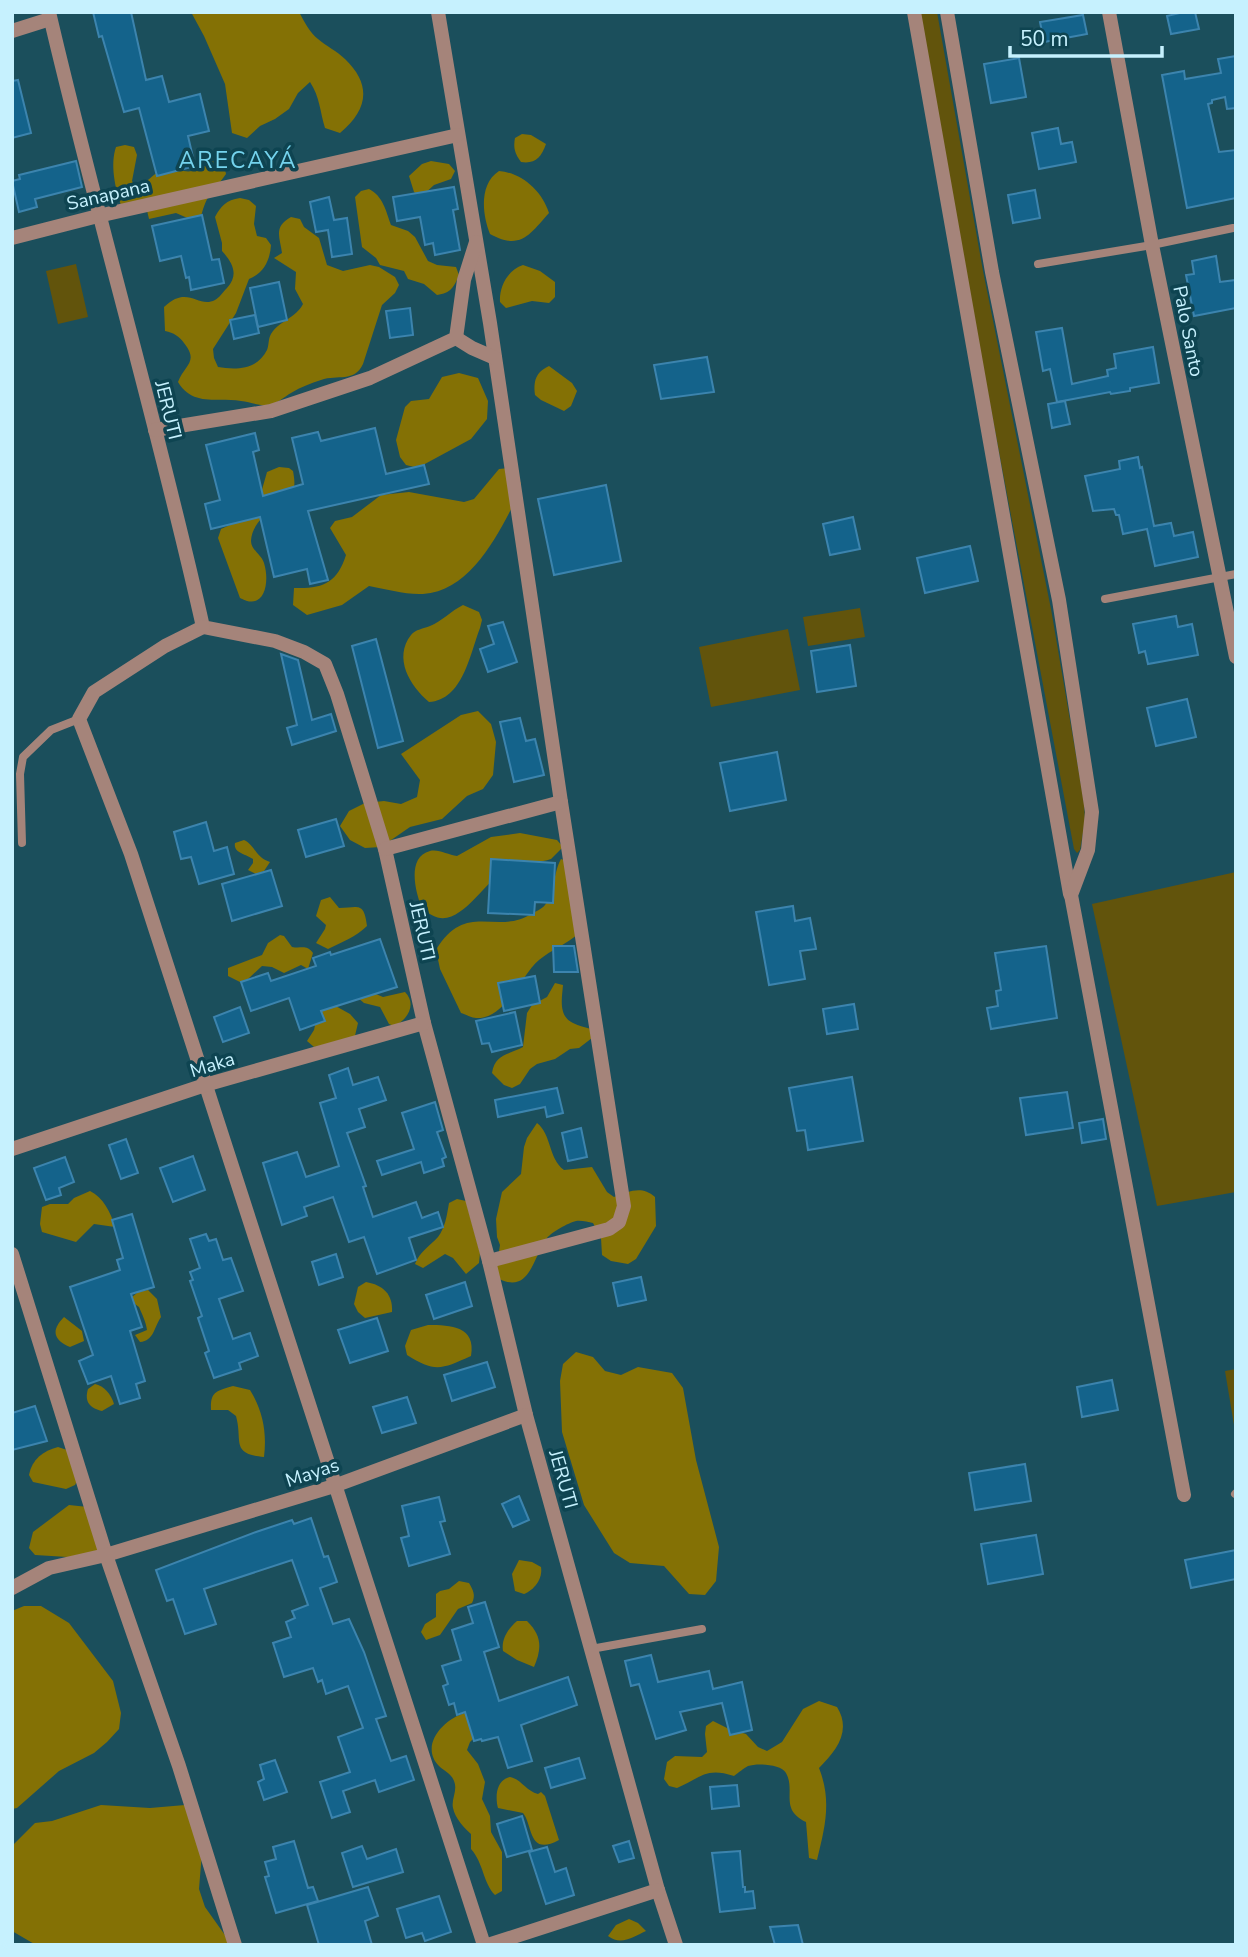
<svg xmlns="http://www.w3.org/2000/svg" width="1248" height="1957" font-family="'Nunito Sans',sans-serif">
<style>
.green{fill:#62540c}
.forest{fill:#847105}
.building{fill:#14638b;stroke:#3c84ae;stroke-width:2}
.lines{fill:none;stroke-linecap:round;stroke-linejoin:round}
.service{stroke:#a5847a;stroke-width:8}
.minor{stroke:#a5847a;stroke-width:14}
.labels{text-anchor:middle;stroke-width:7;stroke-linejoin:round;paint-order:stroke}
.street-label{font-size:19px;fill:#c6f1fe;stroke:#0e4451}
.quarter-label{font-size:23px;letter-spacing:2px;fill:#74d3ed;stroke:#0e4451}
</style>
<rect width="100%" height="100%" fill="#1b4f5c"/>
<!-- green -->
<g class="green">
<path d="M916,12H937L983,271L1051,609L1084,802L1085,821L1080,850L1077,853L1074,849Z"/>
<path d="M76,264L88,317L58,324L46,271Z"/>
<path d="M860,608L865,637L808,646L803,617Z"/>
<path d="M788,629L800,690L711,707L699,647Z"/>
<path d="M1236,872V1192L1157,1206L1092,904Z"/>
<path d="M1236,1369V1437L1225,1371Z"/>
</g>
<!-- forest -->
<g class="forest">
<path d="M191,12H299C304,21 310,33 318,39C326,46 337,51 345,59C372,85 368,110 340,133L325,128C320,112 320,97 310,82L298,93L289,109L275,119L260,126L247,138L232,133L225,84L204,36Z"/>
<path d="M522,134L531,135L546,144C541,158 535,164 521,162C515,154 513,148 515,138Z"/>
<path d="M125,145L134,147L137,155L132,181L137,188C147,183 153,173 164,169C173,167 184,173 192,171C201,169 207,161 217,160L224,165L226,174C213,193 207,192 201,217L192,220L176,213L149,219L145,202L121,205C115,188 110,164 116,147Z"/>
<path d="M431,161L449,164L455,171L451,179L434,185L421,197L414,192L409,176L422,164Z"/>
<path d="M499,171C522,173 542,191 549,213C530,234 521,251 490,234C482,214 479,184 499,171Z"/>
<path d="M369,189C383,196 386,211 391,225L408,231L415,237L428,261L437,265L456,267L459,275C454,287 451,293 437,295L424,284L408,279L404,271L380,265L376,258L362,247L355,197L361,191Z"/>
<path d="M240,198L249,200L256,206L254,224L257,236L266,238L271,245C270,260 264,273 249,279L236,313L213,349L214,358L218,367C236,370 257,370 267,350C269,346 268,339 271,334C279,321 296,318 303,304L295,289L296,272L274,258L282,253C280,237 273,227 291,217L300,219L304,227L319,238L327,265L343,271L370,265L379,267L395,277L399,285L395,293L382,305L363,364C354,383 338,374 321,380C311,383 301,387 291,393C284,397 277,404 268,405C259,406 250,402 241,401C217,397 193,407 178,382C185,364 199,362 184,343C179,336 174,333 165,331L164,307C188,284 198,309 215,300C219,298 223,292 227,288C239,275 233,263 222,251V243L215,217C221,206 226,200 240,198Z"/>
<path d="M523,265L540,271L555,282V297L549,303L532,301L506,308L500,302C499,286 508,270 523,265Z"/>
<path d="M549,366L572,383L577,391L571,406L564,411L541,400L535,395C533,381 536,372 549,366Z"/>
<path d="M459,373L478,378L488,401L487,419L471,439L423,465L414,467L406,465L400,457L396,440L405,407L411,401L429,399L442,377Z"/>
<path d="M279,467L289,468L293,471C294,477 295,482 294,487C289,501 252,515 251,541C251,550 261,554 264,563C270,582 265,612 240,598L218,538L221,529L239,521L261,493L267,472Z"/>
<path d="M509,468L521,483L520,492C500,530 473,591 423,594C406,595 386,589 369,586L342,605L307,615L293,605L294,588C323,589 337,583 346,555L330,528L335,521L352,517L381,495L409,492L464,502L474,499L499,469Z"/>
<path d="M463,605L479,612L482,620L480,628C470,654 463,700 429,702C410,686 393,658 411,635C416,629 423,629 430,626C442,621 451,611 463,605Z"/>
<path d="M478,711L491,724L496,742L493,775L483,789L467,796L442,819L410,827L381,847L365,848L350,840L340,826L349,811L365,803L384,801L401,804L417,797L420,780L401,754L461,715Z"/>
<path d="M520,833L557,840L563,847L551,859C541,863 529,860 518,863C484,872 457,947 421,906C415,890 407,857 430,851C439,849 448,855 457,856L491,837Z"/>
<path d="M244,840C255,845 255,857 270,862L264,871L256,874L248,870L253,863V859C246,854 233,853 235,843Z"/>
<path d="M561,859L566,861L579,933C567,944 551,950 539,960C521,975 505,1020 476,1018C472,1018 465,1014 461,1013L440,969L436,950C466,900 496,936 531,914C535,912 542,909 545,905C555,893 553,873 561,859Z"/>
<path d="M330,897L339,908C358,908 364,901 367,926C356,937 342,942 328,949L316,943L325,929L326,925L316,916L321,900Z"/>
<path d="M280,935L284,936L292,947C302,949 306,944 313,953L308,969L301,965L284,973L272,967L262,966L248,979L240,982L228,976V968L262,955L268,943Z"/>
<path d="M555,983L563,985C562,998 558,1016 573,1023C579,1026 585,1027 591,1029L592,1038L579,1048L570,1049L555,1059L537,1064L530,1069L520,1084L512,1088L504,1085L492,1073C495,1054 508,1055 523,1047L527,1013L532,1005L547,997Z"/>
<path d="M366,990L383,997L405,992C417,1004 408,1020 394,1026L389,1024L380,1007L364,1003L357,997Z"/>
<path d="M332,1004L350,1014L358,1023L354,1040L314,1047L307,1041L314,1030L318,1012Z"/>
<path d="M537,1123C552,1135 548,1158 564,1170L592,1167L607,1192L614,1197C629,1192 641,1185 655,1197L656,1226L636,1259L628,1264L611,1261L602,1255L601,1238L593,1223C588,1222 581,1220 576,1221C568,1223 552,1232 547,1238C533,1256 531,1294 499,1279L496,1271L500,1245L497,1237L496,1219L502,1192L521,1174L524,1147L527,1138Z"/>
<path d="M90,1191C103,1197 111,1213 115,1227L94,1224L76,1242L42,1232L40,1224L42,1207L50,1204H68L74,1198Z"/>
<path d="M457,1199L466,1201L480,1253L479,1263L466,1274L453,1258L445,1254L423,1268L415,1264C420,1251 429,1247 438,1237C445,1228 447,1215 449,1203Z"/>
<path d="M366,1282C383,1285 393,1294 392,1312L365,1318L358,1312L354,1304L358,1287Z"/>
<path d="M148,1290L157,1299L161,1317C154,1327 154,1341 140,1342L135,1335L147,1330C146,1322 142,1314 139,1307L132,1302L131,1298L138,1292Z"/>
<path d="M64,1317L82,1331L84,1341L70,1347C53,1340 51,1330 64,1317Z"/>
<path d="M428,1325C451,1325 476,1326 471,1356C442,1369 435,1373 407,1355L405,1346L411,1330Z"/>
<path d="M576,1352L593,1357L605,1371L621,1375L638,1367L672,1373L683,1388L696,1460L719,1547L716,1581L705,1595L689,1594L664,1566L630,1563L614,1553L584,1505L562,1432L560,1381L563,1364Z"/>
<path d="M95,1384C104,1386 111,1394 114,1404L102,1411C90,1408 84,1402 88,1389Z"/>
<path d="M233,1386L250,1390C263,1411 267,1433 264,1457C230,1454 243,1441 236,1416L228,1410H211C210,1391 217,1391 233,1386Z"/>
<path d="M58,1447L67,1450L79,1477L75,1485L66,1489L33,1482L29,1475C32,1459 43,1451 58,1447Z"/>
<path d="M69,1505L88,1507L108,1546L84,1558L35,1555L29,1548L33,1532Z"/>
<path d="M519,1560L532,1562L541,1567C543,1579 534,1590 524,1594L515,1591L512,1574Z"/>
<path d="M459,1581L469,1583C473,1590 476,1595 472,1603L458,1609L440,1635L426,1640L421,1632L425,1624L436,1617V1594L440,1591L449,1589Z"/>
<path d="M24,1606H41L69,1623L113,1681L121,1713L119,1729L107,1742L94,1753L59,1771L17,1808L12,1809V1611Z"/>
<path d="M517,1621H527C542,1636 542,1648 534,1667L517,1660L503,1651C501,1639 508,1629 517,1621Z"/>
<path d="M819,1701L837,1707C852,1731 836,1751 819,1768C832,1801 825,1827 817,1860L809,1858L806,1822C779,1809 796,1791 786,1773C781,1764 757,1763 748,1766C744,1768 738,1773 734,1776C706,1767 702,1777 677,1788L669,1786L664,1779L667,1762L675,1756L702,1757L707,1752L705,1734L706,1726L713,1721L729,1729L746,1734L758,1747L767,1751L782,1742L803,1709Z"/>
<path d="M465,1713H474L477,1735L470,1742L467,1750L478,1764L485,1782L482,1799L490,1816L491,1832L502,1852V1891L495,1895C483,1883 484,1864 471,1849V1834C464,1828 455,1818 453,1808C451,1799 458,1791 454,1781C451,1773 445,1772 439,1766C419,1745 444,1719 465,1713Z"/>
<path d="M510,1777C521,1779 526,1791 538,1794L541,1792L545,1796L559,1840C528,1857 533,1825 523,1813L498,1808C495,1797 496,1780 510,1777Z"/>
<path d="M101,1805L150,1808L185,1805L203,1840L199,1889L205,1907L232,1945H36L12,1931V1846L35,1823L52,1821Z"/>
<path d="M629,1919L638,1923L646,1931C633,1937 621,1946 608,1936L616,1925Z"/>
</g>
<!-- building -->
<g class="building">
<path d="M93,12H131L146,80L162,76L169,102L200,94L209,131L188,136L195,166L157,176L139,108L124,112L102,36L99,37Z"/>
<path d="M1184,12H1195L1199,29L1171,34L1167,16Z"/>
<path d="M1083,15L1087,34L1044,42L1040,22Z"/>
<path d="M1236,56V108L1227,109L1225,97L1212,100V103L1208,104L1219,152L1236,150V198L1187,208L1162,75L1184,71L1185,79L1221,73L1218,59Z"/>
<path d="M1019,58L1026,97L991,103L984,64Z"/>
<path d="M18,80L31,133L12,138V81Z"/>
<path d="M1058,128L1061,144L1072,142L1076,162L1039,169L1032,133Z"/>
<path d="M76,161L82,187L35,199L37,207L19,212L12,181L20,179L19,175Z"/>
<path d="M454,187L458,209L453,210L460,250L435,255L433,243L425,245L420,217L397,221L393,197Z"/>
<path d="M1035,190L1040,218L1013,223L1008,195Z"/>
<path d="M329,197L334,220L347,218L352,254L332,257L328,230L316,232L310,202Z"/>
<path d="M202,215L212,260L219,259L224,283L191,290L189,277L186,278L181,256L160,261L152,226Z"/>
<path d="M1216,256L1220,282L1236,280V308L1194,316L1186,275L1194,274L1192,261Z"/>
<path d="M279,282L287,320L258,327L250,288Z"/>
<path d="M410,308L413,335L390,338L386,311Z"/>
<path d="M255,315L259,333L234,339L230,320Z"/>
<path d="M1062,328L1072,384L1108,376L1107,370L1116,368L1114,354L1153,347L1159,383L1130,388V391L1111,394L1110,392L1057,402L1050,369L1043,371L1036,332Z"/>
<path d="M707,357L714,392L661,399L654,365Z"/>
<path d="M1065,401L1070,424L1052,428L1048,404Z"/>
<path d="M375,428L386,474L424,465L429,484L308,511L328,580L310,584L307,569L274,577L260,517L211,529L205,504L220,500L206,445L255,433L259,450L253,452L263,496L303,484L292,438L318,432L321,441Z"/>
<path d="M1138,457L1140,468L1142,467L1154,526L1171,523L1174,536L1193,532L1198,557L1155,566L1147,529L1123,534L1119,515H1116L1114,509L1093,511L1085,476L1120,469L1119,461Z"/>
<path d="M606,485L621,561L554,575L538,499Z"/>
<path d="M853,517L860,549L830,555L823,524Z"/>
<path d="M970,546L978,581L925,593L917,558Z"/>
<path d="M1176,616L1178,627L1192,624L1198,655L1148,664L1145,651L1139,653L1133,624Z"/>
<path d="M503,622L517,662L488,672L480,649L494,644L488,626Z"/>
<path d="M376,639L403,741L378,748L352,646Z"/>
<path d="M850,645L856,686L817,692L811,651Z"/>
<path d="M281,654L298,660L312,720L331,714L336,731L292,745L287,728L297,725Z"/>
<path d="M1187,699L1196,737L1156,746L1147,708Z"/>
<path d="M520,718L526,741L535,739L544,775L514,782L500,722Z"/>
<path d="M777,752L786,800L730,811L720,763Z"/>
<path d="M336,819L344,846L306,857L298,830Z"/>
<path d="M206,822L214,851L227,847L234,874L199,884L191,857L181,859L174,832Z"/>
<path d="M491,859L555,863L553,903L535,902L534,915L488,913Z"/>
<path d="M271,870L282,906L232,921L222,884Z"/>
<path d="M793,906L795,921L810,918L816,949L800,951L805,979L769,985L756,912Z"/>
<path d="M380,939L397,987L321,1011L325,1021L300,1030L289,998L251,1011L241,982L268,973L271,981L316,966L313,958L330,952L331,955Z"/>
<path d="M553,946H574L578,972H554Z"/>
<path d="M1046,946L1057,1018L991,1029L987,1008L998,1006L996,991L1001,990L995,953Z"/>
<path d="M535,976L540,1003L504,1011L498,983Z"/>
<path d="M854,1004L858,1029L827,1034L823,1009Z"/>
<path d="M240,1007L249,1033L223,1042L214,1017Z"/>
<path d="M515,1012L522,1045L492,1052L489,1043L482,1044L476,1021Z"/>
<path d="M348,1068L353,1085L378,1077L386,1100L359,1109L365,1127L347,1133L366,1186L363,1187L373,1217L416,1202L422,1218L438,1212L443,1227L409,1238L416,1260L377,1274L364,1237L349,1242L333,1197L304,1207L307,1216L282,1225L263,1163L297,1152L306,1177L339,1166L320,1103L336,1098L329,1075Z"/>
<path d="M852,1077L863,1141L808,1150L805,1130L797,1131L789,1088Z"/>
<path d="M557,1088L563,1113L547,1117L545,1107L498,1117L495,1100Z"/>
<path d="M1067,1092L1073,1128L1026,1135L1020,1098Z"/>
<path d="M435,1102L443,1130L437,1132L446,1157L442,1159L444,1166L424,1173L421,1162L382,1175L377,1161L414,1149L402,1113Z"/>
<path d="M1103,1119L1106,1139L1082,1143L1079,1123Z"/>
<path d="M581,1128L587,1157L568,1161L562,1133Z"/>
<path d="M126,1139L138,1173L121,1179L109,1145Z"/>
<path d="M193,1156L205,1190L173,1202L160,1168Z"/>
<path d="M65,1157L74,1182L59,1188L61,1195L46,1200L34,1168Z"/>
<path d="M132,1214L154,1287L131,1294L142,1327L130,1331L145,1381L136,1384L140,1398L120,1404L111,1376L88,1384L79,1361L93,1355L70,1287L120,1270L117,1260L123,1258L112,1220Z"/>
<path d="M206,1234L209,1241L216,1239L223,1260L231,1258L243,1291L219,1299L233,1339L250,1333L258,1356L239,1363L241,1369L214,1378L205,1353L209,1351L198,1318L202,1316L190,1281L193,1280L190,1272L200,1268L190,1239Z"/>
<path d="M336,1254L343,1277L319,1285L312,1262Z"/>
<path d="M641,1277L646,1300L618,1306L613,1283Z"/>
<path d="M465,1282L472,1306L434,1319L426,1295Z"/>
<path d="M377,1318L388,1351L350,1363L338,1330Z"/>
<path d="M487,1362L495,1387L452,1401L444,1375Z"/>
<path d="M1112,1380L1118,1410L1082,1417L1077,1387Z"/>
<path d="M407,1397L416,1423L382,1433L373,1407Z"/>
<path d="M35,1406L47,1441L12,1450V1413Z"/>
<path d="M1025,1464L1031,1501L975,1510L969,1473Z"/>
<path d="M519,1496L529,1520L513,1527L502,1504Z"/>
<path d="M439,1497L445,1521L440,1522L450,1554L409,1566L401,1538L409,1536L402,1506Z"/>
<path d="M311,1518L324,1557L328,1556L337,1582L320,1588L333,1624L349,1619L364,1652L386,1716L376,1719L391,1761L406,1756L414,1780L379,1792L375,1780L343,1791L350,1812L332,1818L320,1782L350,1772L338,1737L363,1728L348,1686L326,1694L322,1680L318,1682L313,1668L284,1677L273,1643L291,1637L286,1622L295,1618L292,1611L308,1605L292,1560L204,1589L216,1624L185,1634L173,1599L167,1601L156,1570L256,1532L292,1520L294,1524Z"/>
<path d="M1036,1535L1043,1574L988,1584L981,1544Z"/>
<path d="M1236,1550V1579L1191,1588L1185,1560Z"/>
<path d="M485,1602L499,1647L484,1652L499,1701L568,1677L577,1705L521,1725L532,1761L508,1768L498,1737L482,1741L481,1739L474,1741L465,1712L457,1715L454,1703L449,1705L443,1686L448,1684L442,1666L461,1660L452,1630L473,1623L468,1607Z"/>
<path d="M651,1655L658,1682L709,1671L713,1689L742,1682L752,1730L730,1735L722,1703L680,1712L686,1730L656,1739L639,1684L631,1686L625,1661Z"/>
<path d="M579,1758L585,1778L551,1788L545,1768Z"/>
<path d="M275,1760L287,1792L264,1800L258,1782L264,1779L260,1765Z"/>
<path d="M737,1785L739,1806L712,1809L710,1787Z"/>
<path d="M522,1816L532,1850L507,1857L497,1824Z"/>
<path d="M294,1841L308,1888L313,1887L318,1901L276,1913L265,1877L269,1876L265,1862L276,1859L273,1847Z"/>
<path d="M629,1841L634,1858L619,1862L613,1846Z"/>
<path d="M362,1846L367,1859L396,1849L403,1872L353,1887L342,1853Z"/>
<path d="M547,1847L555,1872L566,1868L574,1895L546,1904L529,1852Z"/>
<path d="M740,1851L743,1887H745V1892L753,1891L755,1908L720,1912L712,1853Z"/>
<path d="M368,1887L378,1916L365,1921L372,1945H319L307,1905Z"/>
<path d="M439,1896L451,1932L425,1941L422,1933L406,1938L397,1909Z"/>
<path d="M798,1925L803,1945H775L770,1927Z"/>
</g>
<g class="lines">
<!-- service -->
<g class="service">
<path d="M1038,264L1152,245L1233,228"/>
<path d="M1105,599L1236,574"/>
<path d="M22,843L20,774L23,757L51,730L79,719"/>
<path d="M1235,1494L1236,1493"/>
<path d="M591,1649L702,1629"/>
</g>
<!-- minor -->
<g class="minor">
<path d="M49,12C97,218 157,421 203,627L275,641L304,652L325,664L337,694L385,849L424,1023L489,1261L526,1415L658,1890L676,1945"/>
<path d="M438,12L490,323L561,802L624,1206L619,1222L609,1229L489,1261"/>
<path d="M914,12L1070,894"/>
<path d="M947,12L992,272L1059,600L1092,812L1088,850L1071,895L1184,1495"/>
<path d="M1109,12L1152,245L1236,657"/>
<path d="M12,31L50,19"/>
<path d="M12,238L98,216L458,135"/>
<path d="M456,338L472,348L495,358"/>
<path d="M155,430L271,411L370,378L456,338L464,280L476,242"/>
<path d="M203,627L165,646L94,692L79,719L131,854L484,1945"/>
<path d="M385,849L561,802"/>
<path d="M12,1149L205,1085L424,1023"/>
<path d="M12,1254L106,1555L179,1766L235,1945"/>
<path d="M12,1588L49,1568L106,1555L334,1486L526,1415"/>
<path d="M488,1945L658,1890"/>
</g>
</g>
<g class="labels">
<!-- street labels -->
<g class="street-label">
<text transform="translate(108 194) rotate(-13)" y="7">Sanapana</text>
<text transform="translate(1189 331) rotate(79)" y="7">Palo Santo</text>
<text transform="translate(169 410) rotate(76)" y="7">JERUTI</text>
<text transform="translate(423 931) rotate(77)" y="7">JERUTI</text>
<text transform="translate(212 1064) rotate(-17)" y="7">Maka</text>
<text transform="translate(312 1472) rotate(-18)" y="7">Mayas</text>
<text transform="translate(564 1479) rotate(74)" y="7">JERUTI</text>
</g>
<!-- quarter labels -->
<g class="quarter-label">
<text x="238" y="168">ARECAYÁ</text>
</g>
</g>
<!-- border -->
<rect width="1248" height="1957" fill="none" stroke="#c6f1fe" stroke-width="28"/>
<!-- scale -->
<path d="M1010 46v10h152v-10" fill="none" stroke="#c6f1fe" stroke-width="3.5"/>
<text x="1020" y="46" font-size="21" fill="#c6f1fe" stroke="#0e4451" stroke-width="5" paint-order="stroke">50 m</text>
</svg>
